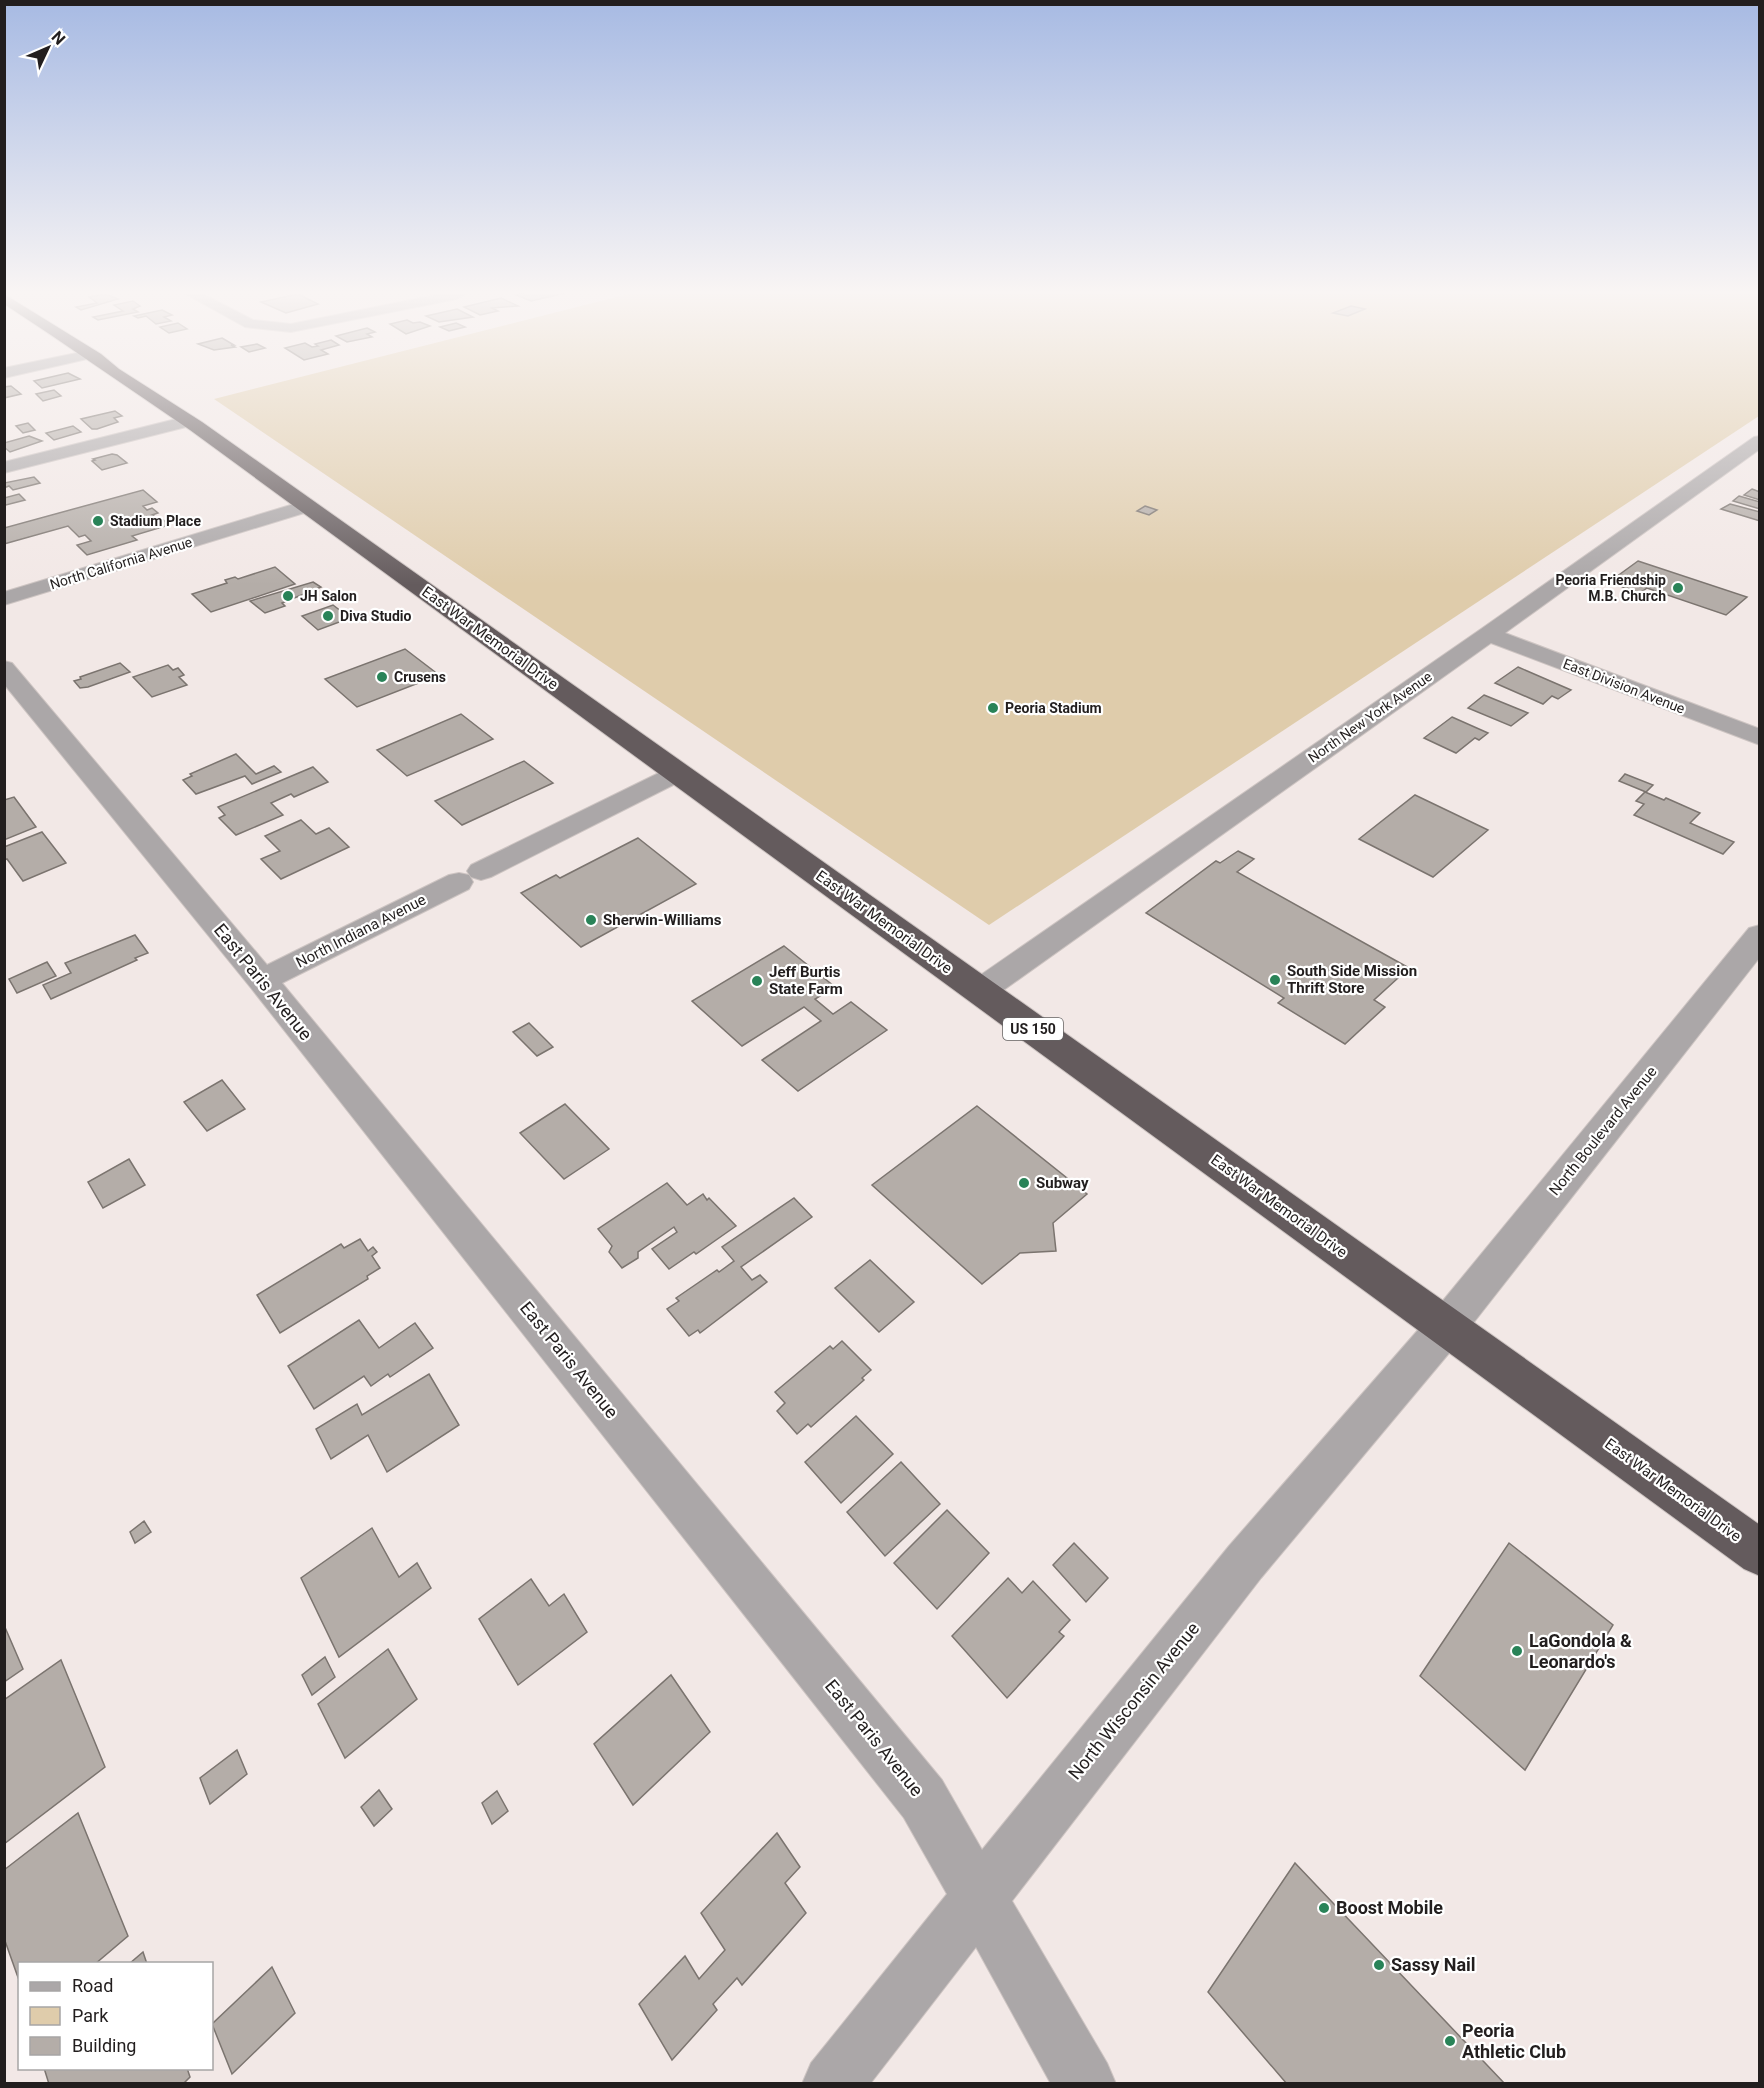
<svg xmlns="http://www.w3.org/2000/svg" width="1764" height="2088" font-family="Roboto,sans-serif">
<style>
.green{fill:#dfccab}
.building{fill:#b4ada8;stroke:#7b746f;stroke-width:1.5}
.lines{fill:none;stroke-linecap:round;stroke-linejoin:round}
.minor-casing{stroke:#cdc4c2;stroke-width:2}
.highway-casing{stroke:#cdc4c2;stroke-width:2}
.minor{fill:#aba7a8;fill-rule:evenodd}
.highway{fill:#645b5d;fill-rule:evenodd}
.poi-dot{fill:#298358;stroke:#fff;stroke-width:2}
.labels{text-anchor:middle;stroke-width:4.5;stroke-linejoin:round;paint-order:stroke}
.far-poi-label{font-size:14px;font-weight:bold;fill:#221e1e;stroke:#fff;text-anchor:start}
.far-street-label{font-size:14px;fill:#221e1e;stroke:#fff}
.shield{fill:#fff;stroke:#646262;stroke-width:1.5}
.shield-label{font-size:14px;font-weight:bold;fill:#221e1e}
.street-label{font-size:15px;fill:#221e1e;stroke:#fff}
.poi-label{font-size:15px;font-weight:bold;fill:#221e1e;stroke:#fff;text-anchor:start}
.near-street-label{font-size:18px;fill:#221e1e;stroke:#fff}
.near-poi-label{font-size:18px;font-weight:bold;fill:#221e1e;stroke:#fff;text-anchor:start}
</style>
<rect width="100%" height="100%" fill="#f2e8e6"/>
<!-- green -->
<path class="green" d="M636,292H1759V416L989,925L214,399Z"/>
<!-- building -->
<g class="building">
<path d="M527,292H570L531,301L516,295Z"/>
<path d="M105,294L118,299L81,310L76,307L97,303L89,297Z"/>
<path d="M298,294L318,304L286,313L261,302Z"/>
<path d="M501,298L518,306L492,308L498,311L480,315L464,307Z"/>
<path d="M133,301L140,306L133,309L138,312L98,320L93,317L123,311L114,305Z"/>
<path d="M1351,306L1365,309L1348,316L1333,313Z"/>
<path d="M457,309L473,317L439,322L426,316Z"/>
<path d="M162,310L172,315L164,317L171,321L156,324L146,316L138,318L134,316Z"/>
<path d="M407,320L413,323L420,322L430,326L406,334L390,324Z"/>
<path d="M178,323L187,329L169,333L160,327Z"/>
<path d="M456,323L465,327L449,331L440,327Z"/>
<path d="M367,328L375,332L367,334L372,337L347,342L336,336Z"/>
<path d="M222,338L234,345H231L235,347L214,350L198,344Z"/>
<path d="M331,340L339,345L321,350L328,354L304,360L285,348L305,343L312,347L318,346L315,344Z"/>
<path d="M257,344L265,348L249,352L241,347Z"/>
<path d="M68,373L80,379L42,388L34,381Z"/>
<path d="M11,386L21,394L4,398V387Z"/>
<path d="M54,390L61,396L43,401L36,394Z"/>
<path d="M115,411L122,416L114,418L118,422L97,429H92L81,419Z"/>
<path d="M28,423L35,430L23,433L16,426Z"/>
<path d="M73,426L81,432L54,440L46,433Z"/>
<path d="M29,436L42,441L10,452L4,447V443Z"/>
<path d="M112,454L117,455L127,463L102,470L92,461L95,460L93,459Z"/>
<path d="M34,477L40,483L13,490L9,486L4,488V483Z"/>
<path d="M1752,489L1760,492V500L1744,495Z"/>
<path d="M143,490L157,502L143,506L147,510L152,508L158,513L152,515L157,518L160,517L169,525L132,536L137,540L87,555L77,545L91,541L85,535L79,537L68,526L4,544V528Z"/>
<path d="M19,494L25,500L6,505L4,503V498Z"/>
<path d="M1739,496L1760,502V509L1733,501Z"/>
<path d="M1730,504L1760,512V521L1721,509Z"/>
<path d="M1145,506L1157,510L1149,515L1137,511Z"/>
<path d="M1638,561L1747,597L1726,615L1647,588L1640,593L1614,584L1621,579L1616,577Z"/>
<path d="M275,567L295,584L211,612L192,594L227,583L225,580L235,577L238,579Z"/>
<path d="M313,582L321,587L282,603L285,606L265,613L250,601Z"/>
<path d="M333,605L350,618L318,630L302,616Z"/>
<path d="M405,649L439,675L357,707L325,679Z"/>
<path d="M120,663L130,672L88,687L80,688L74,681L81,679L80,677Z"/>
<path d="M168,665L173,670L178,668L184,675L179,677L187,685L152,697L133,677Z"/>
<path d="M1518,667L1571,690L1558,699L1552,696L1543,704L1495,683Z"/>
<path d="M1484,695L1528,713L1511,726L1468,708Z"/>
<path d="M461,714L493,739L407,776L377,750Z"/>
<path d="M1452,717L1488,733L1479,740L1475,738L1456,753L1424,738Z"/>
<path d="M236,754L256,774L274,766L281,772L252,784L245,776L196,794L183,780L192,776L190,774Z"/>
<path d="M524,761L553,783L462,825L435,801Z"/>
<path d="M313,767L328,782L294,797L291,794L271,803L283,815L236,835L219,818L225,815L218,807Z"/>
<path d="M1625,774L1653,785L1646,792L1619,781Z"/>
<path d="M1645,792L1664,800L1666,798L1700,813L1690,823L1734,842L1723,854L1634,815L1644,804L1636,801Z"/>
<path d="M1415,795L1488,830L1433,877L1359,839Z"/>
<path d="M14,797L36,827L4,840V800Z"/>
<path d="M301,820L316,834L329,828L349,847L281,879L261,859L280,851L265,836Z"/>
<path d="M42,832L66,863L23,881L7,859L4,860V847Z"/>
<path d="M638,838L696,884L581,947L521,893L556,875L560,878Z"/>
<path d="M1238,851L1254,859L1237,872L1409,968L1374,1000L1385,1007L1345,1044L1278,1003L1284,998L1146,913L1216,861L1220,863Z"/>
<path d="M135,935L148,953L135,958L137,960L51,999L43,985L71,973L65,963Z"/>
<path d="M784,946L835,987L815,999L833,1014L851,1002L887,1030L798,1091L762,1060L821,1021L804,1007L742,1046L692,1001Z"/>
<path d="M47,962L56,976L17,993L9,979Z"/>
<path d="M529,1023L553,1047L537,1056L513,1032Z"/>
<path d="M222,1080L245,1109L207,1131L184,1102Z"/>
<path d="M565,1104L609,1149L564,1179L520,1133Z"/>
<path d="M977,1106L1087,1194L1053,1223L1056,1251L1020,1253L982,1284L872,1185Z"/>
<path d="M129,1159L145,1185L103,1208L88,1182Z"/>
<path d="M667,1183L687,1205L703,1194L707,1200L709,1198L736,1226L696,1254L694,1252L669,1269L652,1249L677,1232L674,1227L638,1252V1258L622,1268L609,1252L612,1246L598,1229Z"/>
<path d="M794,1198L812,1217L741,1267L752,1280L760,1275L767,1282L700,1333L698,1330L689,1336L667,1309L679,1301L676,1298L717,1270L719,1272L734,1261L722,1247Z"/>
<path d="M360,1239L368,1251L373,1247L377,1252L372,1256L380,1268L367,1276L368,1279L280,1333L257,1295L341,1244L344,1248Z"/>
<path d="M870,1260L914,1302L879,1332L835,1288Z"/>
<path d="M359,1320L379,1348L415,1323L433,1348L390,1377L388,1374L371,1386L364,1376L314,1409L288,1366Z"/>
<path d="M842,1341L871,1370L862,1378L864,1380L811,1427L808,1424L797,1434L777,1411L785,1403L775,1392L830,1346L833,1349Z"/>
<path d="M429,1374L459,1425L387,1472L368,1435L331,1459L316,1429L357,1404L362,1415Z"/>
<path d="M856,1416L893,1454L841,1503L805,1462Z"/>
<path d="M901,1462L940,1504L885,1556L847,1512Z"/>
<path d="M947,1510L989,1553L937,1609L894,1563Z"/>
<path d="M144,1521L151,1532L135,1543L130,1532Z"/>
<path d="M372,1528L399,1577L417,1563L431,1588L339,1657L301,1578Z"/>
<path d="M1074,1543L1108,1578L1086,1602L1053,1565Z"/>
<path d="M1509,1543L1613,1625L1525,1770L1420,1676Z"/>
<path d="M1008,1578L1022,1593L1033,1581L1070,1620L1059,1632L1064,1636L1007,1698L952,1636Z"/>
<path d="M531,1579L549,1606L564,1594L587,1632L518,1685L479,1619Z"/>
<path d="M4,1625L23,1669L4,1682Z"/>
<path d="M388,1649L417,1699L345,1758L318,1704Z"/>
<path d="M325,1657L335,1677L312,1695L302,1675Z"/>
<path d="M61,1660L105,1767L4,1844V1700Z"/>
<path d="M671,1675L710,1732L633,1805L594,1744Z"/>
<path d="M237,1750L247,1774L210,1804L200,1778Z"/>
<path d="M379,1790L392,1809L374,1826L361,1807Z"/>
<path d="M497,1791L508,1811L492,1824L482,1803Z"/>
<path d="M78,1813L128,1936L95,1964H20V1983L4,1938V1870Z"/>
<path d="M777,1833L800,1867L785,1883L806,1913L742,1985L737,1978L713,2004L717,2010L672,2060L639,2004L685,1956L699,1979L725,1950L701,1913Z"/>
<path d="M1295,1863L1505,2084H1287L1208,1992Z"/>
<path d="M143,1952L147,1964H129Z"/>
<path d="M272,1967L295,2013L232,2074L212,2024Z"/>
<path d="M44,2068H187L190,2077L183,2084H49Z"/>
</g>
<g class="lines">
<defs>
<g id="minor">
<path d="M182,292H199L253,320L291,324L450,292H462L464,295L457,299L291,332L245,327Z"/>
<path d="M91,350L96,351L98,354L96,357L4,378V368Z"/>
<path d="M188,416L194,417L196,421L194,425L4,473V462Z"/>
<path d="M1760,436V449L1505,633L1760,729V745L1491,643L991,999L980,1002L969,999L964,991L969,983L1481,629L1754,437Z"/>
<path d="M307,500L314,502L316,506L314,510L4,605V592Z"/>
<path d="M4,661L12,663L267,965L449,875L459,873L469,875L473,882L469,889L282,983L942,1780L982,1850L1229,1546L1432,1314L1749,928L1760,925V957L1460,1340L1261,1578L1012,1901L1107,2063L1116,2084H1051L976,1947L870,2084H802L811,2063L947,1894L904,1818L251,988L4,684Z"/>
<path d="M678,765L687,768L691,773L687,778L491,877L481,880L471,877L467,871L471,865L669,768Z"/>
</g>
<path id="highway" d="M4,294L101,354L119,369L202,422L1760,1525V1576L1744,1569L190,430C128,388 67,345 4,304Z"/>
</defs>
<!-- minor casing -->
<use href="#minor" class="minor-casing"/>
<!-- highway casing -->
<use href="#highway" class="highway-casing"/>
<!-- minor -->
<use href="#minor" class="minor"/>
<!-- highway -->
<use href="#highway" class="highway"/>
</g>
<!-- sky -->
<linearGradient id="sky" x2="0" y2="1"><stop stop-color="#a7bae3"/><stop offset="0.5" stop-color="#f9f5f4"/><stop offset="1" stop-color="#f9f5f4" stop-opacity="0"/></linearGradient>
<rect width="1764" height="585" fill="url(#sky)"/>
<!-- markers -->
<g class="poi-dot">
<circle cx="98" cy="521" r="6"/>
<circle cx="1678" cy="588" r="6"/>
<circle cx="288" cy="596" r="6"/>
<circle cx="328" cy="616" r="6"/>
<circle cx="382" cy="677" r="6"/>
<circle cx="993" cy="708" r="6"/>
<circle cx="591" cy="920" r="6"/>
<circle cx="1275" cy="980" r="6"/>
<circle cx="757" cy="981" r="6"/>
<circle cx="1024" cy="1183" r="6"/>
<circle cx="1517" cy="1651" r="6"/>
<circle cx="1324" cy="1908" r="6"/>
<circle cx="1379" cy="1965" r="6"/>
<circle cx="1450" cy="2041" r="6"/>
</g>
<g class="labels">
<!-- far-poi labels -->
<g class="far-poi-label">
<text x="110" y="526">Stadium Place</text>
<text x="1666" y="585" text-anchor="end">Peoria Friendship<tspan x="1666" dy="16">M.B. Church</tspan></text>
<text x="300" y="601">JH Salon</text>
<text x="340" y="621">Diva Studio</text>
<text x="394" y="682">Crusens</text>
<text x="1005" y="713">Peoria Stadium</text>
</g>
<!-- far-street labels -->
<g class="far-street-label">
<text transform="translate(121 563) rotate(-17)" y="5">North California Avenue</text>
<text transform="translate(1624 686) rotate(21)" y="5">East Division Avenue</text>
<text transform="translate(1370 717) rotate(-35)" y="5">North New York Avenue</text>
</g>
<!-- shield labels -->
<rect class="shield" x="1003" y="1018" width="60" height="22" rx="4.5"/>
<g class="shield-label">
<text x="1033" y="1034">US 150</text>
</g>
<!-- street labels -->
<g class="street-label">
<text transform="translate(490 638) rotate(36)" y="5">East War Memorial Drive</text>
<text transform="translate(884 922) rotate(36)" y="5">East War Memorial Drive</text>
<text transform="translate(361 931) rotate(-27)" y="5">North Indiana Avenue</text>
<text transform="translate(1603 1131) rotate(-51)" y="5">North Boulevard Avenue</text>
<text transform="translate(1279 1206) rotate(36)" y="5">East War Memorial Drive</text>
<text transform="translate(1673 1490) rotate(36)" y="5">East War Memorial Drive</text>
</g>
<!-- poi labels -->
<g class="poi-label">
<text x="603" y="925">Sherwin-Williams</text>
<text x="1287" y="976">South Side Mission<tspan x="1287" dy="17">Thrift Store</tspan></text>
<text x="769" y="977">Jeff Burtis<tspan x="769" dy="17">State Farm</tspan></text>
<text x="1036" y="1188">Subway</text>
</g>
<!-- near-street labels -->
<g class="near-street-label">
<text transform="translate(263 982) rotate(51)" y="6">East Paris Avenue</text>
<text transform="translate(569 1360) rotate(51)" y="6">East Paris Avenue</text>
<text transform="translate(1134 1701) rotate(-51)" y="6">North Wisconsin Avenue</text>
<text transform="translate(874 1738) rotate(51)" y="6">East Paris Avenue</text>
</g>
<!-- near-poi labels -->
<g class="near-poi-label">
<text x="1529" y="1647">LaGondola &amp;<tspan x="1529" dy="21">Leonardo's</tspan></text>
<text x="1336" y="1914">Boost Mobile</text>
<text x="1391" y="1971">Sassy Nail</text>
<text x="1462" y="2037">Peoria<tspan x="1462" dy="21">Athletic Club</tspan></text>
</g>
</g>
<!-- border -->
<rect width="1764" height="2088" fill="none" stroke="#221e1e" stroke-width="12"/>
<!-- legend -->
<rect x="18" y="1962" width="195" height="108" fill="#ffffff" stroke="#a7a5a5" stroke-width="1.5"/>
<rect x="30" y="1982" width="30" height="9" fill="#aba7a8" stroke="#a7a5a5" stroke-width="1.5"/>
<text x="72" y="1992" font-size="18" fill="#221e1e">Road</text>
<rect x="30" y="2007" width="30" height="18" fill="#dfccab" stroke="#a7a5a5" stroke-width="1.5"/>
<text x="72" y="2022" font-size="18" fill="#221e1e">Park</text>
<rect x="30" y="2037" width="30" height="18" fill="#b4ada8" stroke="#a7a5a5" stroke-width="1.5"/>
<text x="72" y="2052" font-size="18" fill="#221e1e">Building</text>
<!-- north arrow -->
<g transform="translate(48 48) rotate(46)" stroke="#ffffff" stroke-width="4.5" paint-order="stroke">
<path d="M0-4.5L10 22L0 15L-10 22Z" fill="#221e1e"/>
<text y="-9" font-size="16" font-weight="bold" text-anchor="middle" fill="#221e1e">N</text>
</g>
</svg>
